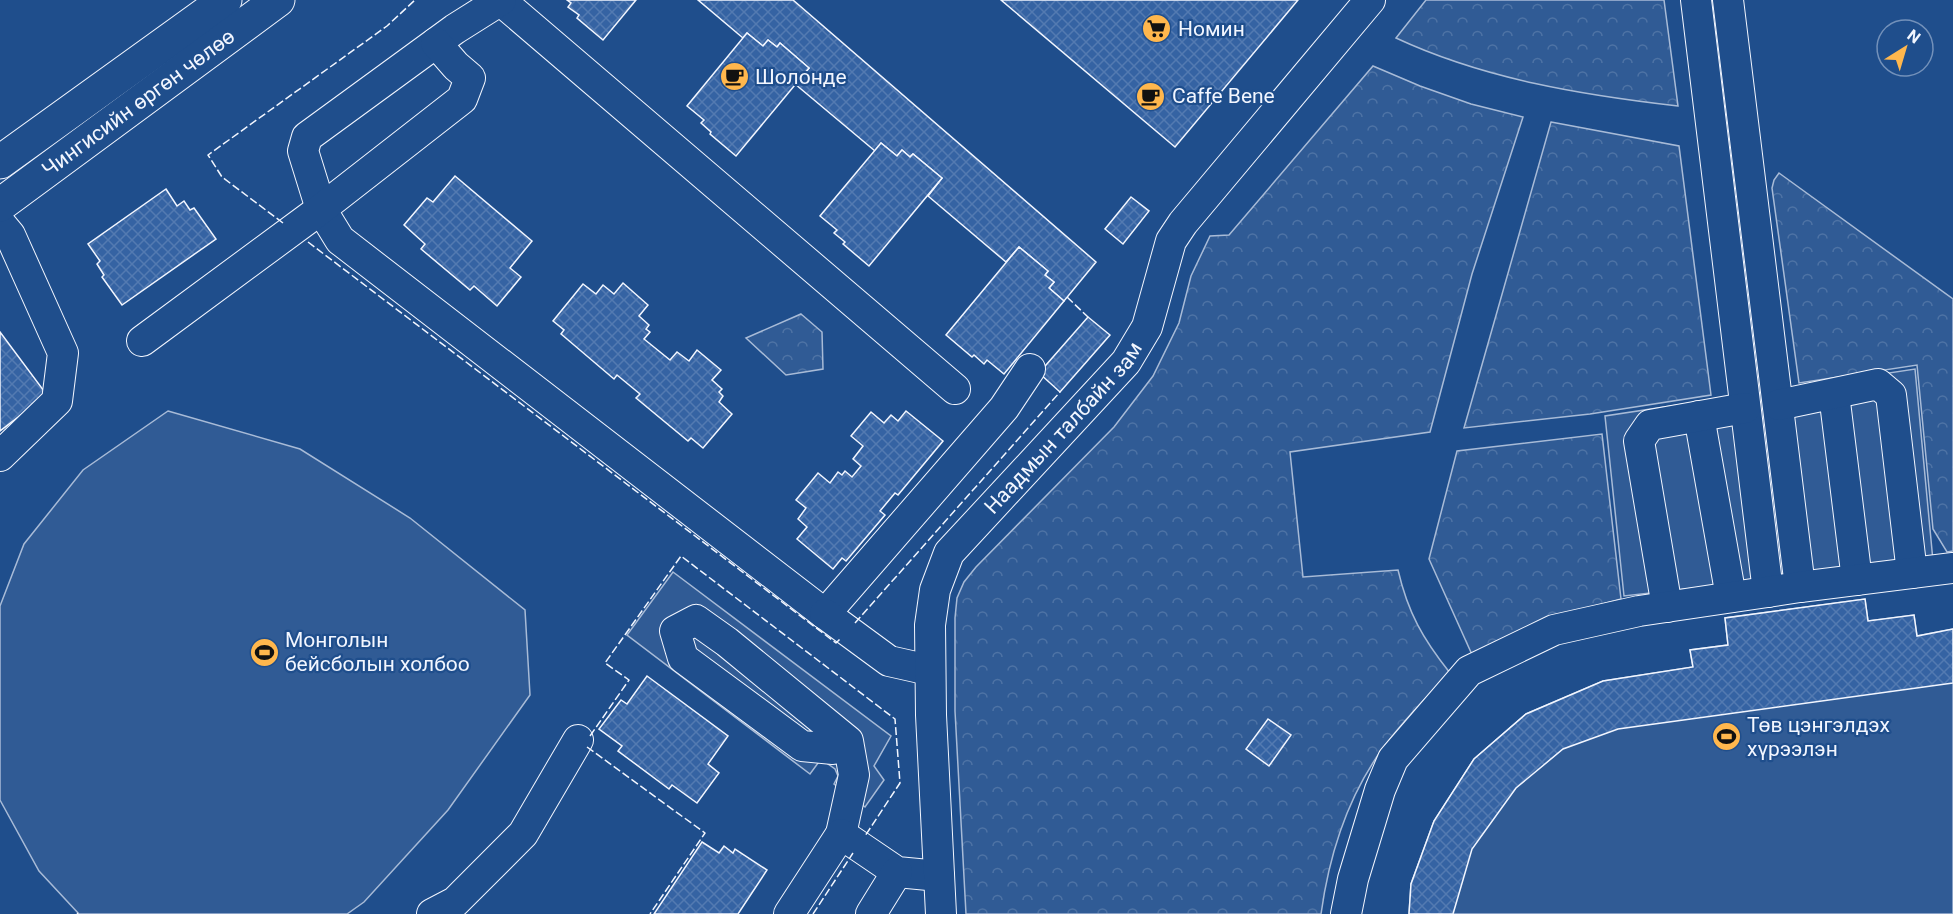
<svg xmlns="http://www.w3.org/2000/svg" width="1953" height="914" font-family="Roboto,sans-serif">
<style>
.built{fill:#305b95;stroke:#a8bbd7;stroke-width:1.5}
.forest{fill:url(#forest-crowns);stroke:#a8bbd7;stroke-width:1.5}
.building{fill:url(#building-cross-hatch);stroke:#f2f6ff;stroke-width:1.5}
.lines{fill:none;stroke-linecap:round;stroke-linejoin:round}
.minor-casing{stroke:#f2f6ff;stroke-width:32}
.highway-casing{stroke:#f2f6ff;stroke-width:35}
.minor{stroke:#1f4e8c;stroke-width:30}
.highway{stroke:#1f4e8c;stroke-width:33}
.fence{stroke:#f2f6ff;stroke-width:1.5;stroke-dasharray:8 3;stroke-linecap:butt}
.labels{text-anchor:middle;stroke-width:4.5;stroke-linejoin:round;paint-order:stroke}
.poi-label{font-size:21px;fill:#f2f6ff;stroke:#1f4e8c;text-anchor:start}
.street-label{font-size:21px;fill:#f2f6ff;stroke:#1f4e8c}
</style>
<defs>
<pattern id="forest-crowns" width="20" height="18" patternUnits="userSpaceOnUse" patternTransform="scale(1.5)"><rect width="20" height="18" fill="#305b95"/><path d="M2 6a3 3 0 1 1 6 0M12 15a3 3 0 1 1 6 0" fill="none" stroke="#4e73a5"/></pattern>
<pattern id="building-cross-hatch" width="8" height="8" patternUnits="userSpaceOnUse" patternTransform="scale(1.5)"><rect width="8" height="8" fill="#3563a3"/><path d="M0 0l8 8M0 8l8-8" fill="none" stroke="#537ab1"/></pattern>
</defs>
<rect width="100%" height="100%" fill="#1f4e8c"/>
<!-- built -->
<g class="built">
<path d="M1915,369L1933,561L1624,596L1605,416Z"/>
<path d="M168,411L300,449L410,518L525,610L530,695L448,810L364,902L347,914H79L39,871L0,800V606L24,544L83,470Z"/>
<path d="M673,572L891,736L874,766L884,780L865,807L834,784L838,776L835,769L821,759L810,774L627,635Z"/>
<path d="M1865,599L1868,621L1914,615L1917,636L1953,629V914H1409L1411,884L1434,821L1474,759L1526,714L1603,681L1693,667L1690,650L1728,645L1725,618Z"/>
</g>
<!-- forest -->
<g class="forest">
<path d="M1426,0H1664L1678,106C1582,95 1484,79 1396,38Z"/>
<path d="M1373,66L1420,86L1471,104L1523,117L1472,274L1430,432L1290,452L1303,577L1398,570C1408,613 1423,639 1450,673C1426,697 1403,721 1383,748C1348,796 1329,856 1321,914H966L955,711V618L957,598L964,582L976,567L1114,427L1153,376L1179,323L1191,276L1210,236L1229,235Z"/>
<path d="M1551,122L1679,146L1711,395L1590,414L1464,428Z"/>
<path d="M1779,173L1953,299V551L1947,552L1933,529L1917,365L1799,383L1772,188L1774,180Z"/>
<path d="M801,314L822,332L823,369L786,375L746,338Z"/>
<path d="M1602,434L1621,599L1584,609L1474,659L1429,559L1457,451Z"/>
</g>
<!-- building -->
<g class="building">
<path d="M567,0H636L603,40L577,18L579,15L568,7L571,3Z"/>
<path d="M698,0H793L1096,262L1064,301L1049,288L1054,282L1045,275L1048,271L1019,247L1006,262L928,196L942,178L913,154L910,157L902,150L897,156L881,143L875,151L795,84L809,68L780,43L777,47L768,40L763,46L747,33L743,38Z"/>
<path d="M1001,0H1298L1175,147Z"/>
<path d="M747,33L763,46L768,40L777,47L780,43L809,68L736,156L710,134L711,132L701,123L704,120L687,106Z"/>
<path d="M881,143L897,156L902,150L910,157L913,154L942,178L869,266L843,244L845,242L834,233L837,230L820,216Z"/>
<path d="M455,176L532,241L510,268L521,277L497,306L474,286L470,290L421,249L425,244L404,225L427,198L433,202Z"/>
<path d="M166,189L177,206L184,201L190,210L194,208L216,239L122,305L102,277L104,275L97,264L100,261L88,244Z"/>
<path d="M1131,197L1149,211L1123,244L1105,229Z"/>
<path d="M1019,247L1048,271L1045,275L1054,282L1049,288L1064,301L1004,374L987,360L984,364L974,355L972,357L946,335Z"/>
<path d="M623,283L648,305L639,316L649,325L646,329L650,332L644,339L670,360L677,352L689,361L697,350L721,370L712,380L722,389L719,392L723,396L719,402L732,414L703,448L691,438L688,441L636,398L640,394L617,375L614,379L561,334L564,330L553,321L583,284L596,294L603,285L614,294Z"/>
<path d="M1088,317L1110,335L1060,392L1039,373Z"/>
<path d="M0,332L47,395L0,431Z"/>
<path d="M906,411L943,441L898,495L895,493L880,511L885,515L846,561L842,558L833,569L797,539L807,527L798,519L806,508L796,500L818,473L830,483L838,472L842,475L845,471L852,477L861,466L853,459L863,446L851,436L871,412L884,423L891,415L898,421Z"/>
<path d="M1865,599L1868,621L1914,615L1917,636L1953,629V683L1618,729L1563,749L1516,788L1472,849L1453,914H1409L1411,884L1434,821L1474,759L1526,714L1603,681L1693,667L1690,650L1728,645L1725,618Z"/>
<path d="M647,676L728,736L708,764L719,773L697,803L672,785L669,789L618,751L622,746L599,729L621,700L627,704Z"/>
<path d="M1268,719L1291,735L1269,766L1246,749Z"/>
<path d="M702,842L719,853L724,846L733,853L735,849L767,870L738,914H654Z"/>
</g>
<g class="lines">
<defs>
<g id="minor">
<path d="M500,0L955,389"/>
<path d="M501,0L455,29L307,137L303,151L321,209L340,240L825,614L1004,408L1030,369"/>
<path d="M1696,0L1768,592"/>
<path d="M1728,0L1800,587"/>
<path d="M0,223L10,235L63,353L57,401L0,456"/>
<path d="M142,341L321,209L462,99L470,78L456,66L436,43"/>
<path d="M1834,394L1857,580"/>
<path d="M1778,405L1878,384L1891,395L1912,573"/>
<path d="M1699,416L1731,597"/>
<path d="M1667,607L1639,441L1650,425L1745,408"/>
<path d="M825,614L889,661L929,670"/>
<path d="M841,834L854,775L848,741L727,642L696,620L675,631L683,658L802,746L833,749L848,741"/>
<path d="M432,914L455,902L523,834L578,740"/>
<path d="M789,914L841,834L897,872L939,876"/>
<path d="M871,914L897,872"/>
<path id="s1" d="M941,914L931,715L930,625L935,590L949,553L1126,362L1147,327L1171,241L1183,223L1370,0"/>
<path d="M1346,914L1353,879L1380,790L1393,759L1469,671L1554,630L1639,611L1800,587L1953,568"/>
</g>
<g id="highway">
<path d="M0,162L225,0"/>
<path id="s2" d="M0,205L278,0"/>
</g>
</defs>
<!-- minor casing -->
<use href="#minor" class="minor-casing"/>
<!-- highway casing -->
<use href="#highway" class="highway-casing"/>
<!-- minor -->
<use href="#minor" class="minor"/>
<!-- highway -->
<use href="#highway" class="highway"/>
<!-- fence -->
<g class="fence">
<path d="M283,223L222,177L208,155L387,26L415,0"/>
<path d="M308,242L836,643L841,638"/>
<path d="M1067,297L1088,317"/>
<path d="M855,623L1060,392"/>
<path d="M590,736L629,680L605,663L681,556L895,719L900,783L865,836"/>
<path d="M587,747L705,833L650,914"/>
<path d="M77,914L78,913"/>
<path d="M813,914L853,853"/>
</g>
</g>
<!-- icons -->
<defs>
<symbol id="supermarket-disc" viewBox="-11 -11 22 22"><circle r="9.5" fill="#ffb74d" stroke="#1f4e8c"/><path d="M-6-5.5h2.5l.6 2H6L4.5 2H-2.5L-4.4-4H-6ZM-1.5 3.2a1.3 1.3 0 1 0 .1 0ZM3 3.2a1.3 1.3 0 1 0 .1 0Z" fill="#111"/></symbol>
<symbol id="cafe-disc" viewBox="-11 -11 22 22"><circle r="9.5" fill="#ffb74d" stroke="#1f4e8c"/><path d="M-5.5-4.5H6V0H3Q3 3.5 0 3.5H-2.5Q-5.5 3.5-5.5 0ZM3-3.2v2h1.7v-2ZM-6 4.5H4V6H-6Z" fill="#111"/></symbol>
<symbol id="stadium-disc" viewBox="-11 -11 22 22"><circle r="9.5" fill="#ffb74d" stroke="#1f4e8c"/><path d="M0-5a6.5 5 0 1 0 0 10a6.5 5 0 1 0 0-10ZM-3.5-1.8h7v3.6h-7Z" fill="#111"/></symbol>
</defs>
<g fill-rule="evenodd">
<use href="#supermarket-disc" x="1140" y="12" width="33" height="33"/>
<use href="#cafe-disc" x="718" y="60" width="33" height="33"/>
<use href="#cafe-disc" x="1134" y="80" width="33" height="33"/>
<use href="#stadium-disc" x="248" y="636" width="33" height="33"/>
<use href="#stadium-disc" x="1710" y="720" width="33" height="33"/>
</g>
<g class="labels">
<!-- poi labels -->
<g class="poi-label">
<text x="1178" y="36">Номин</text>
<text x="755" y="84">Шолонде</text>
<text x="1172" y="103">Caffe Bene</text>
<text x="285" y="647">Монголын<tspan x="285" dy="24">бейсболын холбоо</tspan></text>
<text x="1747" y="732">Төв цэнгэлдэх<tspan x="1747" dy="24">хүрээлэн</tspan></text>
</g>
<!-- street labels -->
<g class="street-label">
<text dy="7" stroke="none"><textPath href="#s2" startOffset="172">Чингисийн өргөн чөлөө</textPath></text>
<text dy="7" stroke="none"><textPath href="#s1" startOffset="534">Наадмын талбайн зам</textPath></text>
</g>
</g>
<!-- north arrow -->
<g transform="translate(1905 48) rotate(37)"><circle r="28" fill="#1f4e8c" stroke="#7391ba" stroke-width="1.5"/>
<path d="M0-4.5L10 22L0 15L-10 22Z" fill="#ffb74d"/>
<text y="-9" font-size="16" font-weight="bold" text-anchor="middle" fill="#f2f6ff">N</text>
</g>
</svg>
